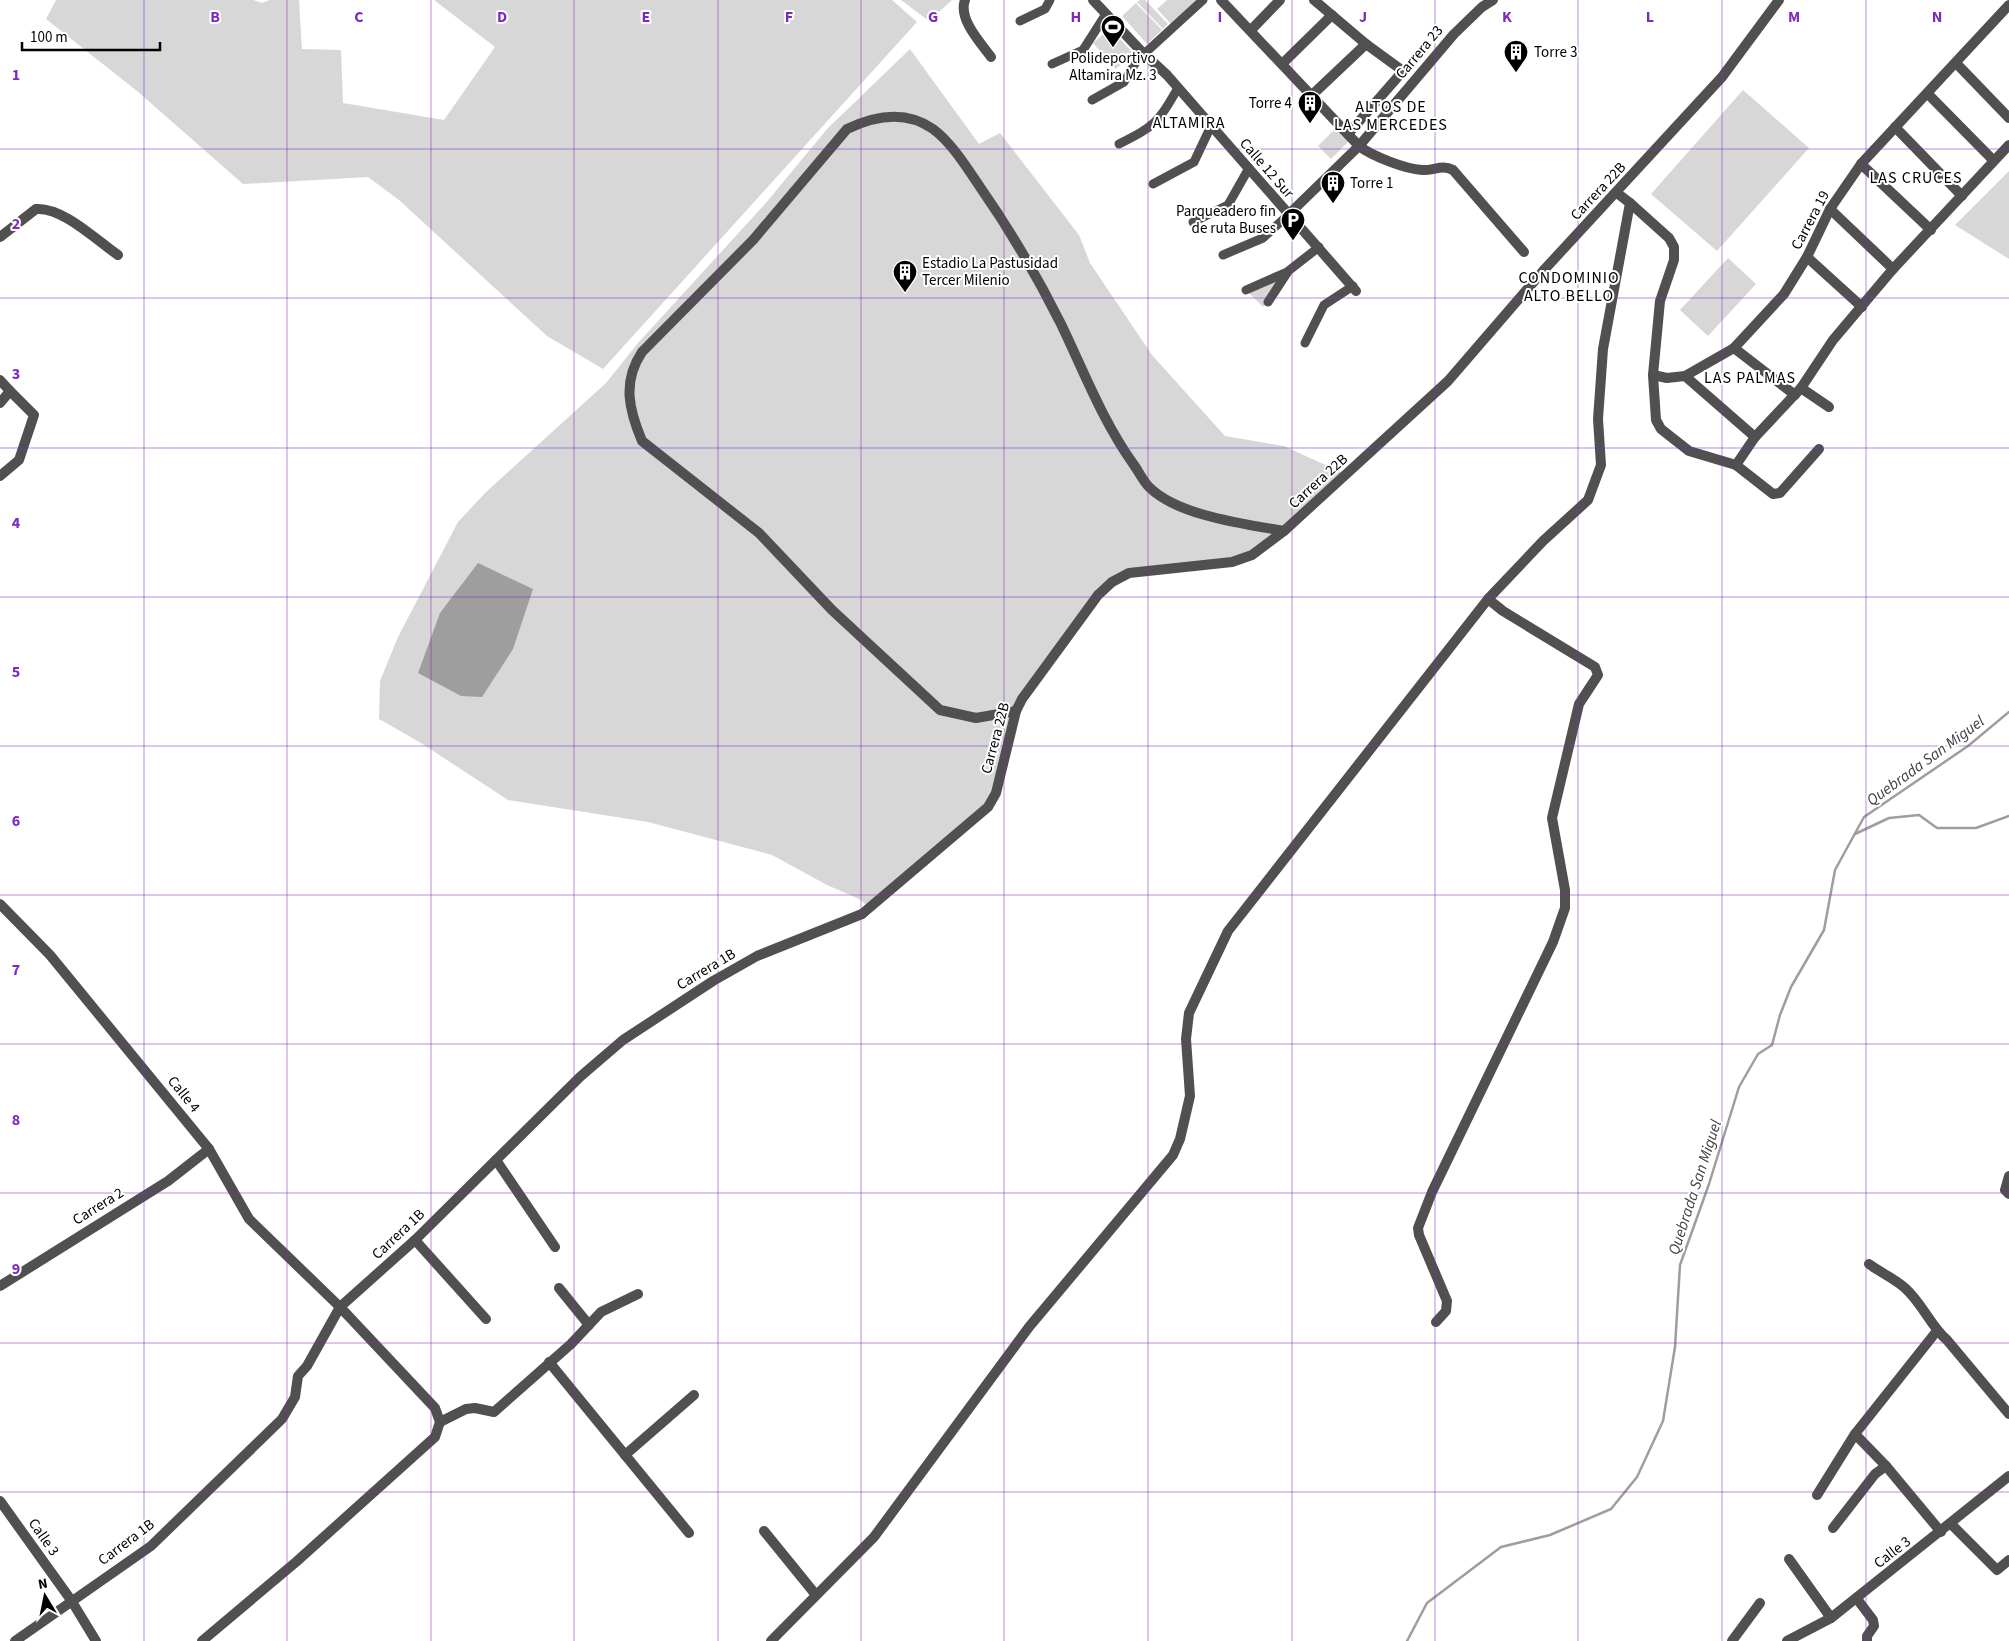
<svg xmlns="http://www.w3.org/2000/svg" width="2009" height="1641" font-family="'Source Sans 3',sans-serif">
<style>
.green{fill:#d7d7d7}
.water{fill:#9e9e9e}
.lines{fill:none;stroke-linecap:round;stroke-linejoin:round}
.stream{stroke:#9e9e9e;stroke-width:2.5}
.pedestrian{stroke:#505050;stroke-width:9}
.minor{stroke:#505050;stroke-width:10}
.tertiary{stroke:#505050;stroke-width:10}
.grid{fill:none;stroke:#7b2cbf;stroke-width:1;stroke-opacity:0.55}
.labels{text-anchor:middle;stroke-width:4;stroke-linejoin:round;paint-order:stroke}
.street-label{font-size:15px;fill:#000;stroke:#fff}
.poi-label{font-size:15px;fill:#000;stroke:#fff;text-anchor:start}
.neighbourhood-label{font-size:16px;letter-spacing:1px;fill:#000;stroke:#fff}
.water-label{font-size:16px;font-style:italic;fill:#3f3f3f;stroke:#fff}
.grid-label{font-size:16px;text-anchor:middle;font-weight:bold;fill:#7b2cbf;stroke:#fff;stroke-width:4;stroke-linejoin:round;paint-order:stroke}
</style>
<rect width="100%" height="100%" fill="#fff"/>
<!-- green -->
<g class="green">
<path d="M56,0H253L262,3L270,0H299L302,49L341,50L343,103L444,120L495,47L434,0H892L917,22L603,369L547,336L399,200L368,177L243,184L137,91L46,19Z"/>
<path d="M901,0H952L929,21Z"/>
<path d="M1140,0H1145L1168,24L1163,29L1137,2Z"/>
<path d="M1167,0H1198L1171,24L1157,9Z"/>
<path d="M1136,3L1162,30L1147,44L1122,16Z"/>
<path d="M1110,28L1133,53L1116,69L1093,43Z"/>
<path d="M910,49L979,144L1000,133L1079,235L1090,263L1152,355L1225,436L1284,446L1347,475L1252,555L1149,571L1112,582L1022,699L993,801L870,908L859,899L827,885L772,855L648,822L508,800L421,743L379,719L380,681L398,637L458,522L486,492L606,383L638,343L765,204L827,129Z"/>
<path d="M1743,90L1809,148L1717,251L1651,194Z"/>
<path d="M1337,127L1350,140L1331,159L1318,146Z"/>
<path d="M2009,171V259L1955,225Z"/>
<path d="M1728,258L1756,284L1708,336L1680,310Z"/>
<path d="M1285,274L1263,307L1247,291Z"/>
</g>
<!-- water -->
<path class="water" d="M478,563L533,589L513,649L482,697L461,696L418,673L440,613Z"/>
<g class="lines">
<!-- stream -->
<g class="stream">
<path d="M1855,834L1889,818L1919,815L1937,828H1976L2009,816"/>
<path d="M1407,1641L1427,1603L1501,1547L1550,1535L1611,1509L1637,1477L1663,1421L1675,1347L1680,1265L1709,1184L1739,1087L1758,1054L1772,1045L1780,1015L1791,987L1824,930L1835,870L1864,817L1968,746L2009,712"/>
</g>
<!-- pedestrian -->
<g class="pedestrian">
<path d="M1020,21L1045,9L1050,0"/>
<path d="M1144,54L1203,0"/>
<path d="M1052,64L1083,50L1106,14"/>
<path d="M1092,100L1124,82L1142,52"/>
<path d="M1119,144C1156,125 1157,124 1178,88"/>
<path d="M1153,184L1194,162L1211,126"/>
<path d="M1193,222L1228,205L1249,168"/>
<path d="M1223,255L1263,238L1288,215"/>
<path d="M1246,290L1287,272L1319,247"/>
<path d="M1268,302L1287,273"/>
<path d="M1305,343L1324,305L1353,286"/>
</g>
<!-- minor -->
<g class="minor">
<path d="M965,0C958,19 980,42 991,57"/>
<path d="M1093,0L1142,52L1167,75L1356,291"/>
<path d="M1221,0L1359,146C1372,156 1405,169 1422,170C1433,171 1442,164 1453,170L1524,252"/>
<path d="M1314,0L1366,44L1403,71L1348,134"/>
<path d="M1251,30L1280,0"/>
<path d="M1956,63L2009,118"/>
<path d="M1282,64L1332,15"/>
<path d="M1928,94L1993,160"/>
<path d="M1311,96L1366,44"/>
<path d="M1895,127L1962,196"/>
<path d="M1861,164L1931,230"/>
<path d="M1630,203L1669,238L1674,247V260L1660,301L1653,375L1656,420L1661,429L1689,451L1736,465L1773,494L1780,493L1819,449"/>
<path d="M1830,209L1893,269"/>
<path d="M1288,215L1359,146L1454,34L1482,7L1493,0"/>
<path d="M0,237L36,209C63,207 96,240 118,255"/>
<path d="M1807,257L1862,307"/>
<path d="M1734,348L1795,395"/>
<path d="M1653,375L1667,378L1685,376L1734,348L1784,294L1807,257L1830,209L1861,164L2009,5"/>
<path d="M1685,376L1755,437"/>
<path d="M0,380L10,391L0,403"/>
<path d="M1801,388L1829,407"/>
<path d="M1736,465L1755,437L1801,388L1833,340L1893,269L2009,145"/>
<path d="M0,476L19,460L34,415L10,391"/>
<path d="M1016,711L976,718L940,710L832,610L759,533L642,441C629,410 622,382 642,352L753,240L847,129C874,116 906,110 933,129C952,143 967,168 980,187C1010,230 1038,278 1061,324C1084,372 1103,422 1134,465C1139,472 1143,481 1149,487C1178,516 1245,524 1284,531"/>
<path d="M496,1160L555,1247"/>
<path d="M2009,1176L2005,1190L2009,1194"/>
<path d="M415,1240L486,1319"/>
<path d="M1869,1264C1880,1272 1895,1279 1905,1288C1922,1303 1932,1328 1947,1340L2009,1414"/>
<path d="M0,1286L168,1181L209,1149"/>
<path d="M559,1288L589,1325"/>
<path d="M1436,1322L1446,1311L1447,1301L1419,1235L1418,1228L1432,1192L1553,942L1565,908V890L1552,818L1579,704L1598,675L1595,667L1503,611L1488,599"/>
<path d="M549,1362L689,1533"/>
<path d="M440,1422L466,1409L475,1408L494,1412L571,1344L601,1312L638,1294"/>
<path d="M1855,1434L1886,1466L1941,1532"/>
<path d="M625,1455L694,1395"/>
<path d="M1817,1495L1855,1434L1936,1332"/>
<path d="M0,1501L71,1600L96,1641"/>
<path d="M1951,1524L1997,1570L2009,1560"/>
<path d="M1833,1528L1875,1474L1886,1466"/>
<path d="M764,1531L816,1595"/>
<path d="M1789,1559L1831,1618"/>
<path d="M1857,1599L1873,1620L1874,1626L1867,1636V1641"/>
<path d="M15,1641L151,1546L282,1419L295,1397L298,1376L307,1366L340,1307L415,1240L581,1076L623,1040L713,981L757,956L862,914"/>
<path d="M202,1641L296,1562L435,1437L440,1422L435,1408L340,1307"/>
<path d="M771,1641L874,1537L1029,1327L1173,1155L1180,1139L1190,1096L1186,1039L1189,1013L1228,931L1488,599L1543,541L1588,500L1601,465L1598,419L1603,349L1630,203L1617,193"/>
<path d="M1732,1641L1760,1603"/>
</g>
<!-- tertiary -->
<g class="tertiary">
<path d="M0,904L50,955L209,1149L249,1219L340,1307"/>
<path d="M862,914L988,807L996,793L1016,711L1022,699L1098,595L1112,582L1129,573L1232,562L1252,555L1284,531L1448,381L1543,271L1722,77L1779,0"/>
<path d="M1787,1641L1831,1618L2009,1476"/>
</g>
</g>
<!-- grid -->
<path class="grid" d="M144,0V1641M287,0V1641M431,0V1641M574,0V1641M718,0V1641M861,0V1641M1004,0V1641M1148,0V1641M1292,0V1641M1435,0V1641M1578,0V1641M1722,0V1641M1866,0V1641M0,149H2009M0,298H2009M0,448H2009M0,597H2009M0,746H2009M0,895H2009M0,1044H2009M0,1193H2009M0,1343H2009M0,1492H2009"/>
<!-- icons -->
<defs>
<symbol id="stadium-pin" viewBox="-11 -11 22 30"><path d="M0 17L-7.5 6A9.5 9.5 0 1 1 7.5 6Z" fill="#000" stroke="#fff"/><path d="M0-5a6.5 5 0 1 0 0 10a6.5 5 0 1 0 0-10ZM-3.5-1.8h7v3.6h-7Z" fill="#fff"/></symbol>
<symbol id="building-pin" viewBox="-11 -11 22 30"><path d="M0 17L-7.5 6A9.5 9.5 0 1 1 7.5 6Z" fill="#000" stroke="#fff"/><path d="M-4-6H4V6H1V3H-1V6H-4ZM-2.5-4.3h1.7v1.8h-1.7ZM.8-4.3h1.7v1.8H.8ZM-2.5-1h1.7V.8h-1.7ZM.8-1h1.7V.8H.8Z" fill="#fff"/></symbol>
<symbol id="parking-pin" viewBox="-11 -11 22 30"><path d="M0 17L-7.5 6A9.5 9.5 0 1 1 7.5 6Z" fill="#000" stroke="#fff"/><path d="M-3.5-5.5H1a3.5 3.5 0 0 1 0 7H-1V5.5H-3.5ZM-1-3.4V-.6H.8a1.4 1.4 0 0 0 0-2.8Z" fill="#fff"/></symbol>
</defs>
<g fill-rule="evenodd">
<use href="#stadium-pin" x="1099" y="13" width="28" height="38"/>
<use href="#building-pin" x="1502" y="38" width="28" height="38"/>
<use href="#building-pin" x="1296" y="89" width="28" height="38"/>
<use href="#building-pin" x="1319" y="169" width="28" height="38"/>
<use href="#parking-pin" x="1279" y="206" width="28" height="38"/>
<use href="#building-pin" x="891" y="258" width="28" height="38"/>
</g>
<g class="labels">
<!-- street labels -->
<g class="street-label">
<text transform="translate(1419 52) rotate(-50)" y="5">Carrera 23</text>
<text transform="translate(1267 168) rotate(49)" y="5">Calle 12 Sur</text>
<text transform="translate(1598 191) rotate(-47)" y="5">Carrera 22B</text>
<text transform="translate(1810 220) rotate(-62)" y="5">Carrera 19</text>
<text transform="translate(1318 481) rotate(-42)" y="5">Carrera 22B</text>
<text transform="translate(995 738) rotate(-75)" y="5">Carrera 22B</text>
<text transform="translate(706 969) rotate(-31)" y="5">Carrera 1B</text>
<text transform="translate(184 1094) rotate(51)" y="5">Calle 4</text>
<text transform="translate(98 1206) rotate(-32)" y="5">Carrera 2</text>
<text transform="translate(398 1234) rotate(-43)" y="5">Carrera 1B</text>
<text transform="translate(44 1537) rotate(55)" y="5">Calle 3</text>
<text transform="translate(126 1542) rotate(-37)" y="5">Carrera 1B</text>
<text transform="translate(1892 1552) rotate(-38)" y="5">Calle 3</text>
</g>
<!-- poi labels -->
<g class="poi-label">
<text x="1534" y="57">Torre 3</text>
<text x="1113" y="63" text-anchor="middle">Polideportivo<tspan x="1113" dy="17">Altamira Mz. 3</tspan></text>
<text x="1292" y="108" text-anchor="end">Torre 4</text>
<text x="1350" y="188">Torre 1</text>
<text x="1276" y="216" text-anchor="end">Parqueadero fin<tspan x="1276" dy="17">de ruta Buses</tspan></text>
<text x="922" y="268">Estadio La Pastusidad<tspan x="922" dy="17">Tercer Milenio</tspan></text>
</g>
<!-- neighbourhood labels -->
<g class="neighbourhood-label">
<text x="1391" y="112">ALTOS DE<tspan x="1391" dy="18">LAS MERCEDES</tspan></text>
<text x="1189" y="128">ALTAMIRA</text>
<text x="1916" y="183">LAS CRUCES</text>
<text x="1569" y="283">CONDOMINIO<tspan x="1569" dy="18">ALTO BELLO</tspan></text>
<text x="1750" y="383">LAS PALMAS</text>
</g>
<!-- water labels -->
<g class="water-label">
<text transform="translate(1925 760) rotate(-36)" y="6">Quebrada San Miguel</text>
<text transform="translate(1694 1187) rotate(-72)" y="6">Quebrada San Miguel</text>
</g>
</g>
<g class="grid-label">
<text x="215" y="22">B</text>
<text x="359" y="22">C</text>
<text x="502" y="22">D</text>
<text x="646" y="22">E</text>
<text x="789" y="22">F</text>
<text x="933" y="22">G</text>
<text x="1076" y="22">H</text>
<text x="1220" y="22">I</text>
<text x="1363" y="22">J</text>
<text x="1507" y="22">K</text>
<text x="1650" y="22">L</text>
<text x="1794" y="22">M</text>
<text x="1937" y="22">N</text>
<text x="16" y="80">1</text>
<text x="16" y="229">2</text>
<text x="16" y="379">3</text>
<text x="16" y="528">4</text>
<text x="16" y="677">5</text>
<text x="16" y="826">6</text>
<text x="16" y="975">7</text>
<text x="16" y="1125">8</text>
<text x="16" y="1274">9</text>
</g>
<!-- north arrow -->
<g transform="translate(45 1596) rotate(350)" stroke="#ffffff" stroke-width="4" paint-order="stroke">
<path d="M0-4L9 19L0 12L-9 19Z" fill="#000000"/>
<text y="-8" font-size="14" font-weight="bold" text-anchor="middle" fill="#000000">N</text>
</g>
<!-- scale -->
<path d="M22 42v8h138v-8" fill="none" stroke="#000000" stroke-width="2.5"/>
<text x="30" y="42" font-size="15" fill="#000000" stroke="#ffffff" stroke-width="4" paint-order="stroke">100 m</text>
</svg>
